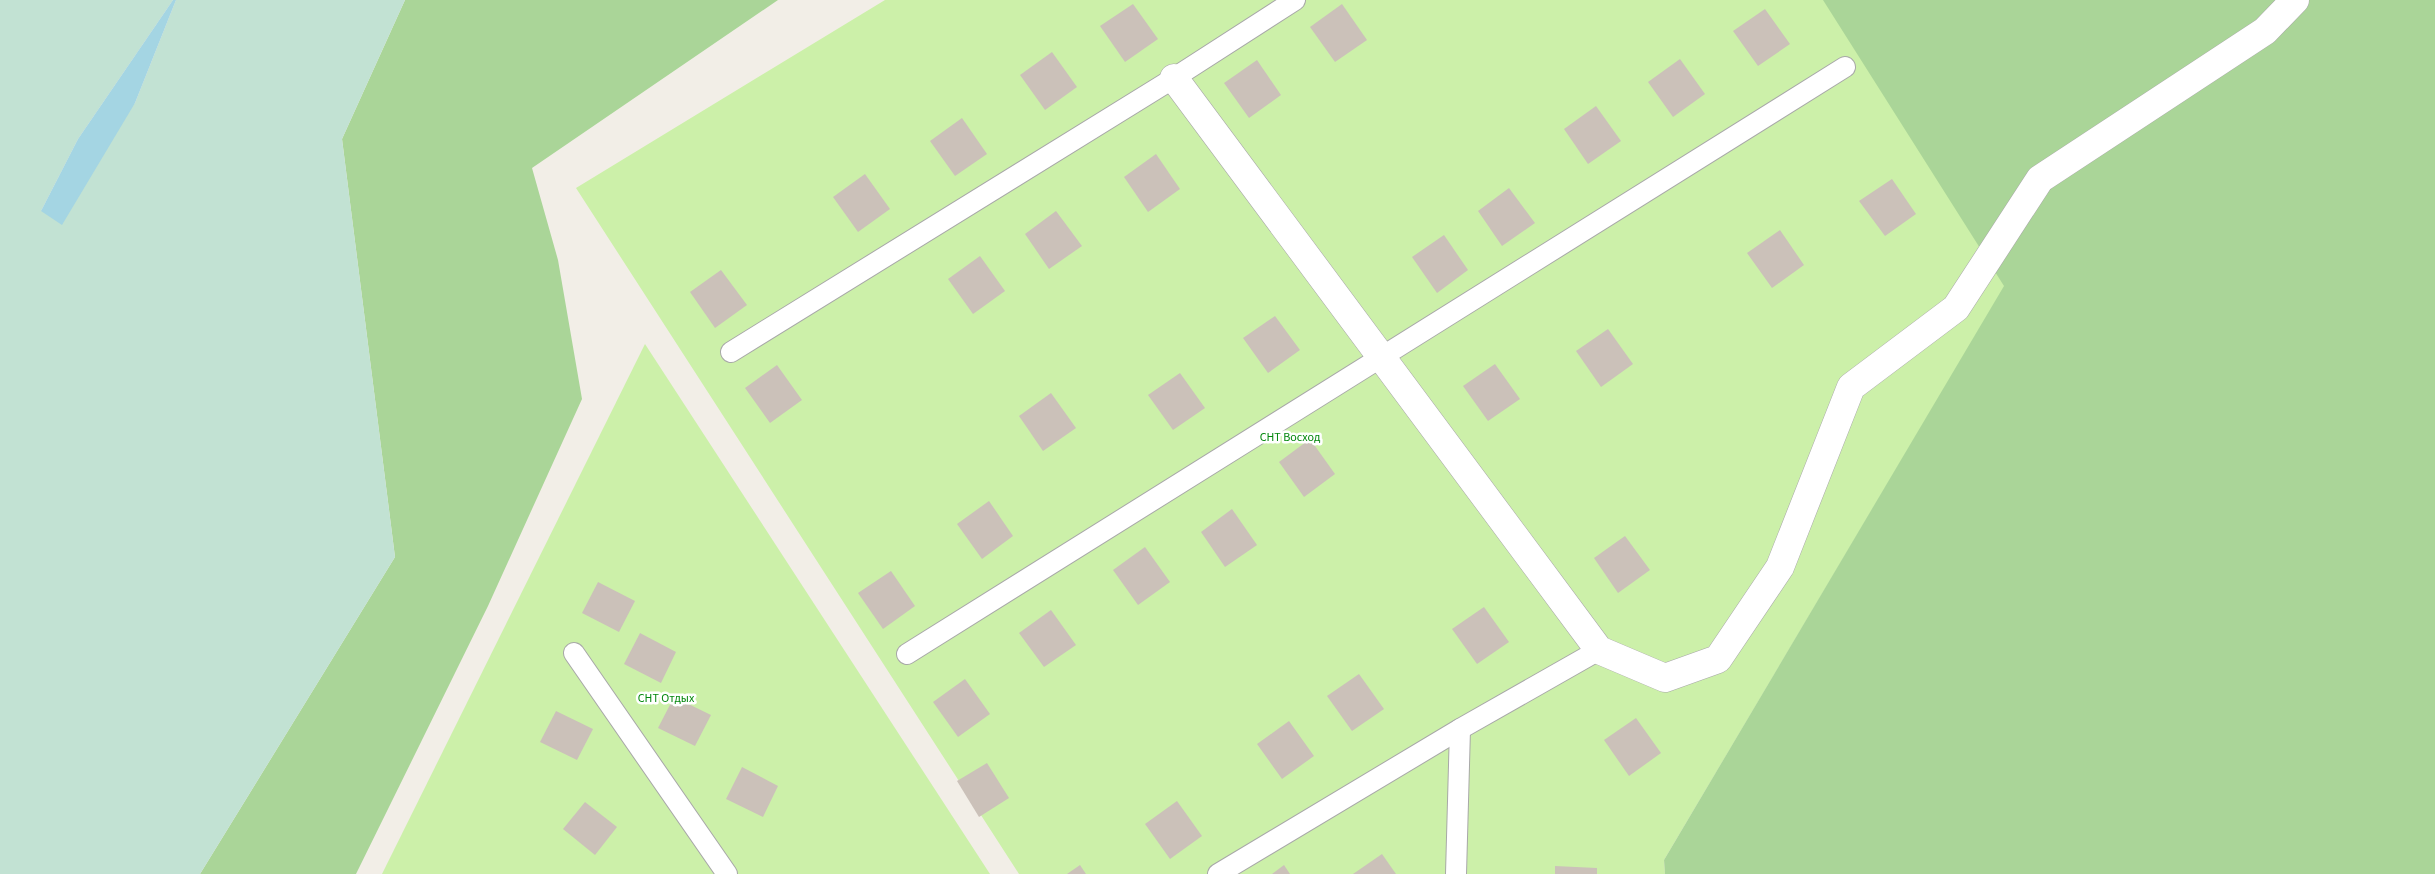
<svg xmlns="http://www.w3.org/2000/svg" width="2435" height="874" font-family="'Source Sans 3',sans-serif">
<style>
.grass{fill:#ccf0a9}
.forest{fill:#aad598}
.wetland{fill:#c2e2d3}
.water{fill:#a4d5e3}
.building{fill:#cbc1b9}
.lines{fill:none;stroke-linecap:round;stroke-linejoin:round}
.lane-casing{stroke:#a8a8a8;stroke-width:22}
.street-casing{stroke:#a8a8a8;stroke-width:29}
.lane{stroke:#fff;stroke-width:20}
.street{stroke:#fff;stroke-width:28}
.labels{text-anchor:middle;stroke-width:5;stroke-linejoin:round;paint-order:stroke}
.park-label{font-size:12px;fill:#02870c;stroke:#fff}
</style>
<rect width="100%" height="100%" fill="#f2eee7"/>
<!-- grass -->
<g class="grass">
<path d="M885,0H1824L2005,286L1664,860L1665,874H1019L576,188Z"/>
<path d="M645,344L990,874H382Z"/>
</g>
<!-- forest -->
<g class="forest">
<path d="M405,0H778L532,168L558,260L582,399L488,606L356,874H200L395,557L342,139Z"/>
<path d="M1823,0H2435V874H1665L1664,860L2004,286Z"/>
</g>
<!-- wetland -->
<path class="wetland" d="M0,0H173L78,139L41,211L135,103L176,0H405L342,139L395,557L200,874H0Z"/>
<!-- water -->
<path class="water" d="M173,0H176L135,103L62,225L41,211L78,139Z"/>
<!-- building -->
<g class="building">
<path d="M1133,4L1158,39L1125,62L1100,26Z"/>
<path d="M1342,4L1367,40L1335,62L1310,27Z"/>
<path d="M1765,9L1790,44L1758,66L1733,31Z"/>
<path d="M1052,52L1077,87L1045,110L1020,75Z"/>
<path d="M1680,59L1705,94L1673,117L1648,82Z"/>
<path d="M1257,60L1281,95L1249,118L1224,83Z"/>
<path d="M1596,106L1621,141L1588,164L1564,129Z"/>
<path d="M962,118L987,154L955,176L930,141Z"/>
<path d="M1156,154L1180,189L1148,212L1124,177Z"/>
<path d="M865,174L890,209L858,232L833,197Z"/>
<path d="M1892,179L1916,214L1885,236L1859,201Z"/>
<path d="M1509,188L1535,223L1502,246L1478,211Z"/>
<path d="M1056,211L1082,246L1049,269L1025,234Z"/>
<path d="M1780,230L1804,265L1772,288L1747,253Z"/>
<path d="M1444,235L1468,270L1437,293L1412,257Z"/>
<path d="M980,256L1005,291L973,314L948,279Z"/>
<path d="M721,270L747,305L715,328L690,292Z"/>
<path d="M1275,316L1300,350L1268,373L1243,338Z"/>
<path d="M1608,329L1633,364L1601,387L1576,351Z"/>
<path d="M1495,364L1520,399L1488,421L1463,386Z"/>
<path d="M777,365L802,400L770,423L745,388Z"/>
<path d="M1180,373L1205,408L1173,430L1148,395Z"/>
<path d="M1051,393L1076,428L1043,451L1019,416Z"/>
<path d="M1310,439L1335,474L1304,497L1279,462Z"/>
<path d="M989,501L1013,536L982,559L957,524Z"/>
<path d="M1232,509L1257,545L1225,567L1201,532Z"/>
<path d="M1625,536L1650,570L1618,593L1594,558Z"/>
<path d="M1145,547L1170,582L1138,605L1113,570Z"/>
<path d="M891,571L915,606L883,629L858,593Z"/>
<path d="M598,582L635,601L619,632L582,613Z"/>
<path d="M1484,607L1509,642L1477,664L1452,629Z"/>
<path d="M1051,610L1076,645L1044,667L1019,633Z"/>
<path d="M640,633L676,652L661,683L624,664Z"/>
<path d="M1359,674L1384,709L1352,731L1327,696Z"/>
<path d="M965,679L990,714L958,737L933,702Z"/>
<path d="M674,697L711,715L695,746L658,728Z"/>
<path d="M556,711L593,729L577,760L540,742Z"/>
<path d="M1636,718L1661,753L1629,776L1604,740Z"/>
<path d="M1289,721L1314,756L1282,779L1257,744Z"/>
<path d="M987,763L1009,798L979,817L957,781Z"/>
<path d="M742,767L778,786L763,817L726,799Z"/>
<path d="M1177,801L1202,836L1170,859L1145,824Z"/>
<path d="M585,802L617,827L595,855L563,829Z"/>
<path d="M1382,854L1396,874H1353Z"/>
<path d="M1080,865L1086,874H1067Z"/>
<path d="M1284,865L1290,874H1272Z"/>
<path d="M1555,866L1597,868V874H1555Z"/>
</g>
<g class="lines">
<defs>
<g id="lane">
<path d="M731,352L1174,78L1295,0"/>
<path d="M574,653L727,874"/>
<path d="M907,654L1845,67"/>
<path d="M1218,874L1460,729L1599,650"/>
<path d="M1456,874L1460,729"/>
</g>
<path id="street" d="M1174,78L1599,650L1665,678L1718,659L1780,567L1851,387L1956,308L2040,179L2265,31L2295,0"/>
</defs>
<!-- lane casing -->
<use href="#lane" class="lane-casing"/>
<!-- street casing -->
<use href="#street" class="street-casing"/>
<!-- lane -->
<use href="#lane" class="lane"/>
<!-- street -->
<use href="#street" class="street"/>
</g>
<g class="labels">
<!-- park labels -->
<g class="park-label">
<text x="1290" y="441">СНТ Восход</text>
<text x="666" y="702">СНТ Отдых</text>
</g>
</g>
</svg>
